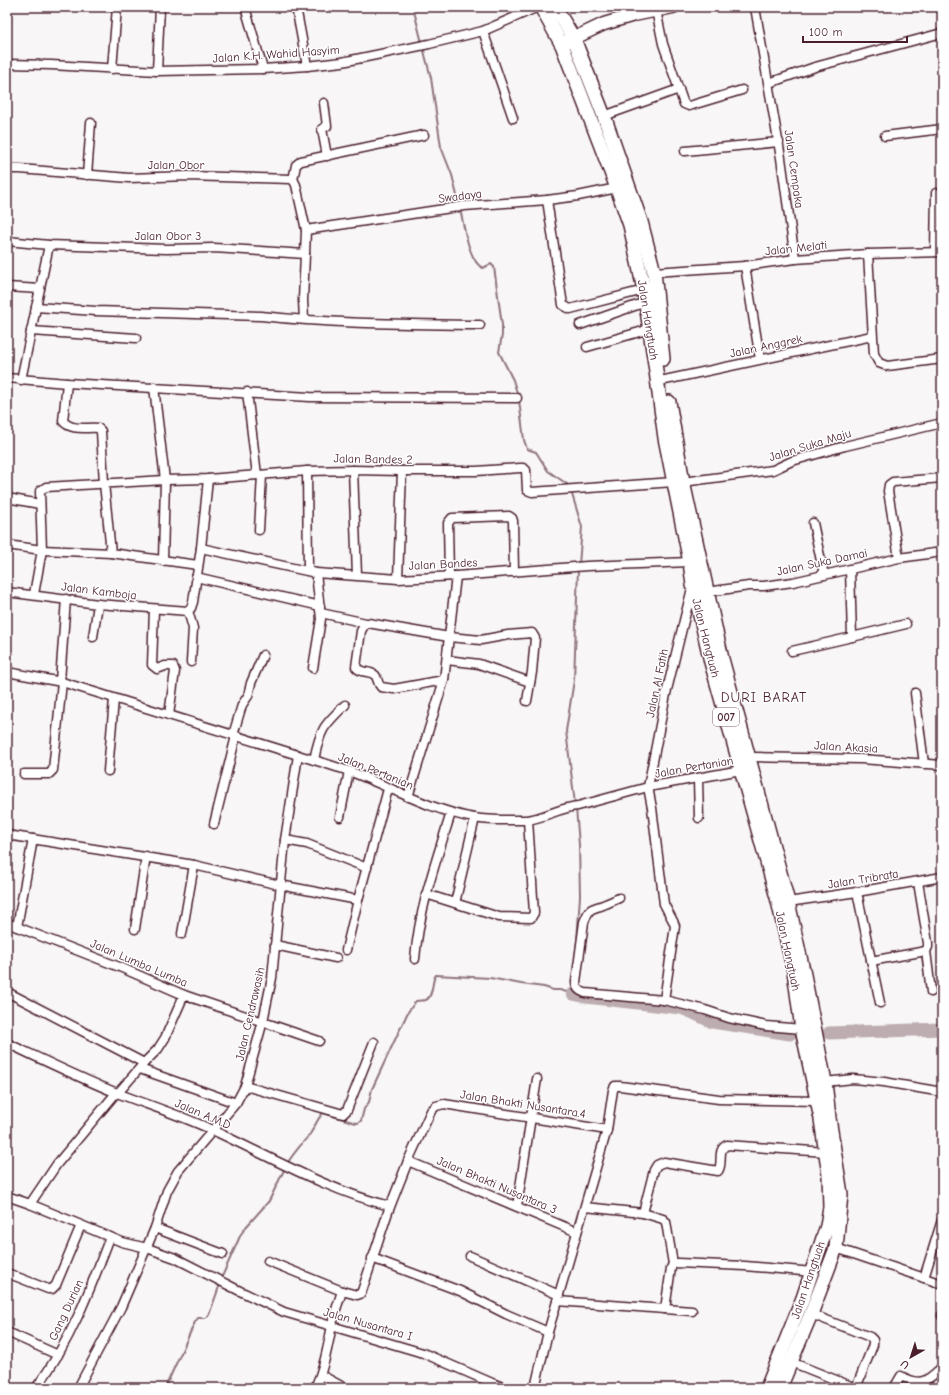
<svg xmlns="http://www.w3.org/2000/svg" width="949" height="1395" font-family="'Comic Neue',sans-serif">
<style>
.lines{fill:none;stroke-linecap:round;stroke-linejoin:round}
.stream{stroke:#8f747b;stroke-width:2}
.river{stroke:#bdadb0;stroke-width:13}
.minor-casing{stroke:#4a1f2b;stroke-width:11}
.primary-casing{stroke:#4a1f2b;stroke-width:15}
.trunk-casing{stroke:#4a1f2b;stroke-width:16}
.minor{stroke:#fff;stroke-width:8}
.primary{stroke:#fff;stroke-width:12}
.trunk{stroke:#fff;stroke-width:13}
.labels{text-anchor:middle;stroke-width:3;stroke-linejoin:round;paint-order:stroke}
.shield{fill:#fff;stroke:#80626b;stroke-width:1}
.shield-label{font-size:11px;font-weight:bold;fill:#4a1f2b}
.street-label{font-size:12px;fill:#4a1f2b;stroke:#fff}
.quarter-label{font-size:14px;letter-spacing:1px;fill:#4a1f2b;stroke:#fff}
</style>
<rect width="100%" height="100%" fill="#f8f6f7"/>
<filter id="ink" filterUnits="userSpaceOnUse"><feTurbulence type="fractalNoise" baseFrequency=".025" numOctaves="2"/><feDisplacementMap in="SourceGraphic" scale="8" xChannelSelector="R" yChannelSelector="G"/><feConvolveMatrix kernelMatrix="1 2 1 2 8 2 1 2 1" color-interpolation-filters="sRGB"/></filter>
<g filter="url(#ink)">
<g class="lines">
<!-- stream -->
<g class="stream">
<path d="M413,7L422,43"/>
<path d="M423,47L431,78L441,147L452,175L459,204"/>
<path d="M460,208C463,222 469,263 483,268L491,264L494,267L502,325V335L499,352L513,380L518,396"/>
<path d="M519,400L524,440L527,449L536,452L548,471L567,484L570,487"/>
<path d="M571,491L582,527L579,565"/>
<path d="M575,804L566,731L574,680L578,569"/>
<path d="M573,977L577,941L580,896L579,845L576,808"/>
<path d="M287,1164C293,1153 302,1144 310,1134C315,1127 317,1119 323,1113L356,1123H358L361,1121L364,1109L369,1102L372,1089L408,1012L416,1001C419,1000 423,1001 426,1000C434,996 431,981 436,975L490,978L521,984L544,987L553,990H560L573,994L572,983"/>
<path d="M221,1279L241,1234L246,1227L269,1201L285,1168"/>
<path d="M165,1388L195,1322L198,1318H205L209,1315L220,1284"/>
</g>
<!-- river -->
<g class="river">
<path d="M573,994L586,997L681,1008L691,1012L712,1022L790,1034"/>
<path d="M829,1033L942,1029"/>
</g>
<defs>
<g id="minor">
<path d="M246,7L247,14L263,69"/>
<path d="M296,7L307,66"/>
<path d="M755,7L781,158L795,259"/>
<path d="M941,7L942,10"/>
<path d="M656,10L663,44L684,104L689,106L742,90"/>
<path d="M483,31L513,118"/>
<path d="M7,64L51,65L157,71L263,69L307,66L342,62L429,44L483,31L538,7"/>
<path d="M112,69L117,7"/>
<path d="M157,71L160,7"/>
<path d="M769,83L815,67L942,33"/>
<path d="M324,103L327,126L322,129L327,156"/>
<path d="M604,116L679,89"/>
<path d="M885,136L942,129"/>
<path d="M685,151L779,142"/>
<path d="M7,169H20L129,178L188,176L291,179L294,181L296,185L306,230L305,254L214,248L166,249L49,245L7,241"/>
<path d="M87,175L91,123"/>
<path d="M293,180L296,165L301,161L424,135"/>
<path d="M547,200L563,305L570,309L574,308L644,290"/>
<path d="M306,230L464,206L547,200L578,196L617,188"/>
<path d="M935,252L936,193"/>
<path d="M868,254L874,354L879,363L887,366L942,359"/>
<path d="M745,266L760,359"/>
<path d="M654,272L745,266L795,259L868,254L942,252"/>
<path d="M7,287L40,289"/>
<path d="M36,307L96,311L261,316C334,324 407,324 480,325"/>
<path d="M304,319L303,300L305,254"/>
<path d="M580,325L646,302"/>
<path d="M31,331L136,338"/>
<path d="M587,347L650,329"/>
<path d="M7,378L67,383L310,397L517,398"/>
<path d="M21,380L49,245"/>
<path d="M665,380L872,336"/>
<path d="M67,383L63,421C71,431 86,427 98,428L101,431L104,483L111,553"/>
<path d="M154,387L165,480L163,561"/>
<path d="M247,392L257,475"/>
<path d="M353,470L357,575"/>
<path d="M307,471L308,571"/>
<path d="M683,482L773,470L792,461L845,446L942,423"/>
<path d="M7,498L40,504"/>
<path d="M813,523L824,575"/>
<path d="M259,530L262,475"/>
<path d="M7,545L42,550L111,553L198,565"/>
<path d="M201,548L316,573L398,579L456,576L587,566L690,562"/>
<path d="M899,558L888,491L889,485L893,482L942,478"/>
<path d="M449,576L448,523L452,518L509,516L512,518L513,521L514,572"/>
<path d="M196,577L320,606"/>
<path d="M398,579L402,471"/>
<path d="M7,592L98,604L188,611"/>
<path d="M707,592L749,586H764L793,582L899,558L942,552"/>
<path d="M34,594L42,550L40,491L46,487L165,480L208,479L307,471L353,470L402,471H476L520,468H523L526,470L527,490L532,492L674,482"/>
<path d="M154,609L152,665L157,669L165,666H173L175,671L169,715"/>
<path d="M188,611L191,608L193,602L201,548L208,479"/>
<path d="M188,611L193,628L191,662"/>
<path d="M321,613L366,623"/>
<path d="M93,637L98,604"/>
<path d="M852,637L906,624"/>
<path d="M792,651L852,637L850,569"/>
<path d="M447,660L479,664L530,682"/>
<path d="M313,668L321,619L316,573"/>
<path d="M7,672L62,682L314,760C326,764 337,767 349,771C391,787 430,810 474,818C491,821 509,820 526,820C542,819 561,807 578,806L648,787L741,770"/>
<path d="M444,680L394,689L381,687C377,683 378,678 375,675C368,670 361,674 356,667L361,631L365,624L368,623L449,637L481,640L508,635L532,633L535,638L532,672L527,701"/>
<path d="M60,681L66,599"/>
<path d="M915,693L924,764"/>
<path d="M233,735L242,705L248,696L251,683L263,655"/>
<path d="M749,757L861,759L942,765"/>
<path d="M314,760C320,730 323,726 345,705"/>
<path d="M108,771L114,699"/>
<path d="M24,774H49L53,770L62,682"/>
<path d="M698,779L699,818"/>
<path d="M408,797L444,680L456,576"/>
<path d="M340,817L349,771"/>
<path d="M214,824L236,736"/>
<path d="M7,835L194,865L280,885L358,900"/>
<path d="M285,840L307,844L367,868"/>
<path d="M918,882L928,943V947L926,951L931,992"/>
<path d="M857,892L880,1003"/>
<path d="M426,894L499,917L531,918L534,913L528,820"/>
<path d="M619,898C613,901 608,903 603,905C589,910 590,907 584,922L576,982C576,988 579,991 585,993L664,1000L705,1010L729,1018L766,1026L802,1029"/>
<path d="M788,902L857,892L942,877"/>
<path d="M455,903L475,818"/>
<path d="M7,923L122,968L184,995L319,1041"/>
<path d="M17,927L33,839"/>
<path d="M135,929L146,856"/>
<path d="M182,934L194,865"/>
<path d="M275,945L336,958"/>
<path d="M346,950L358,900L388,789"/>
<path d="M415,959C419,909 436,861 451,813"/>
<path d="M871,961L926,951"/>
<path d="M7,992L144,1063"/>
<path d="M664,1000L675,926L673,921L664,904L652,808L648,787L666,694L692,588"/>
<path d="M7,1043C43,1060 80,1078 117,1093C148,1105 180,1115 210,1129C269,1156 326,1190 390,1206"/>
<path d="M140,1069L236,1103"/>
<path d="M825,1082L853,1079L884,1082L942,1092"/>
<path d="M245,1086L343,1114L347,1110L374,1042"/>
<path d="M118,1093L144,1063L158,1049L165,1038L184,995"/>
<path d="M408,1161L577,1232"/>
<path d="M7,1196L30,1204L122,1242L147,1248L175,1258L240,1291L284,1312L423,1353L492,1383L505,1388"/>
<path d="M30,1204L57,1164L116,1093"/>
<path d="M517,1206L537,1079"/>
<path d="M585,1207L643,1213L654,1170L657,1165L664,1162L718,1171C724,1163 716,1150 727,1145L826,1152"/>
<path d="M643,1213L663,1219L666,1222L673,1264"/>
<path d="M155,1228L223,1254"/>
<path d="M836,1248L942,1284"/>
<path d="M470,1256L559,1295"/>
<path d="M372,1258L460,1291L506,1314L548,1332"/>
<path d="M268,1261L342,1291"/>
<path d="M7,1273L48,1289H52L56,1285L81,1225"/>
<path d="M924,1278L942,1220"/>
<path d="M557,1301L692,1311"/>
<path d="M665,1309L671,1268L673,1264L678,1263L745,1266L813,1272"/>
<path d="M811,1314L870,1337L873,1340V1345L856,1388"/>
<path d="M942,1315V1316"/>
<path d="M7,1332L58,1355"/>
<path d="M791,1362L856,1388"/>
<path d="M321,1375L345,1388"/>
<path d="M36,1388C70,1343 90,1290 110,1237"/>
<path d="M78,1388L121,1307L155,1228L167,1191L178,1171L236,1103L245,1086L263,1021L272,978L285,840L298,755"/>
<path d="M315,1388C325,1366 328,1344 333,1321C335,1311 339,1301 342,1291L357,1295L360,1294L362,1291L388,1212L408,1161L431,1111L436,1106L444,1104L607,1130"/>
<path d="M535,1388L548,1332L607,1130L613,1090L615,1086H620L719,1099L817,1101"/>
<path d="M894,1388L901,1376C922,1387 927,1381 942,1367"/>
</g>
<path id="primary" d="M566,42L604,24L634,15L673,7"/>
<g id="trunk">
<path d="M541,7L562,45L617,188L630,225L644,290L656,371L665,438L690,562L693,585L711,662L778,901L794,971L802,1029L821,1119L829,1175L830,1207L827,1226L803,1298L767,1388"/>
<path d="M555,7L574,39L604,116L641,222L654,272L663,359"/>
<path d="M669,402L683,482L722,659L788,902L804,975L825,1082L829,1118L841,1194L836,1248L811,1314L780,1388"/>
</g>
</defs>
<!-- minor casing -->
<use href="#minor" class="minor-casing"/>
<!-- primary casing -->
<use href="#primary" class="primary-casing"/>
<!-- trunk casing -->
<use href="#trunk" class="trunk-casing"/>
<!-- minor -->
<use href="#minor" class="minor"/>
<!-- primary -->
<use href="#primary" class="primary"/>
<!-- trunk -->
<use href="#trunk" class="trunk"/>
</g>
</g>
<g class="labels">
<!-- shield labels -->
<rect class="shield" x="713" y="708" width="26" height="18" rx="3"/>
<g class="shield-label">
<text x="726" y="721">007</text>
</g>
<!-- street labels -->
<g class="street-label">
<text transform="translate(276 54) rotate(-4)" y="4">Jalan K.H. Wahid Hasyim</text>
<text x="176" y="169">Jalan Obor</text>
<text transform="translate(794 169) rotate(82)" y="4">Jalan Cempaka</text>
<text transform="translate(460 196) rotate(-7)" y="4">Swadaya</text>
<text x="168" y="240">Jalan Obor 3</text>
<text transform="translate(796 248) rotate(-6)" y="4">Jalan Melati</text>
<text transform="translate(648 320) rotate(81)" y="4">Jalan Hangtuah</text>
<text transform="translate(766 346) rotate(-12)" y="4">Jalan Anggrek</text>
<text transform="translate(810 445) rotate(-17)" y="4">Jalan Suka Maju</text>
<text transform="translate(373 459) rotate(1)" y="4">Jalan Bandes 2</text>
<text transform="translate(822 562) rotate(-12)" y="4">Jalan Suka Damai</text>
<text transform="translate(443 564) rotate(-3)" y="4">Jalan Bandes</text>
<text transform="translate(99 591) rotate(7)" y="4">Jalan Kamboja</text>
<text transform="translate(706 638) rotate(76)" y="4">Jalan Hangtuah</text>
<text transform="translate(657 683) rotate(-78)" y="4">Jalan Al Fatih</text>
<text transform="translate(846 747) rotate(3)" y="4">Jalan Akasia</text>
<text transform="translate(694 767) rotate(-10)" y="4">Jalan Pertanian</text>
<text transform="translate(376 771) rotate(22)" y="4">Jalan Pertanian</text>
<text transform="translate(863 879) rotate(-9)" y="4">Jalan Tribrata</text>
<text transform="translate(788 951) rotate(78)" y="4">Jalan Hangtuah</text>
<text transform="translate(139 963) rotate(23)" y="4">Jalan Lumba Lumba</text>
<text transform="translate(250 1014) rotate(-77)" y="4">Jalan Cendrawasih</text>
<text transform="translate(523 1104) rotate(9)" y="4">Jalan Bhakti Nusantara.4</text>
<text transform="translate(203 1114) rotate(23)" y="4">Jalan A.M.D</text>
<text transform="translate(497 1185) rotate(23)" y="4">Jalan Bhakti Nusantara 3</text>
<text transform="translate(808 1280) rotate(-71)" y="4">Jalan Hangtuah</text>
<text transform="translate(66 1310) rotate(-65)" y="4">Gang Durian</text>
<text transform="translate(368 1324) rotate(16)" y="4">Jalan Nusantara I</text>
</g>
<!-- quarter labels -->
<g class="quarter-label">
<text x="764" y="702">DURI BARAT</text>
</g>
</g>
<!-- margin -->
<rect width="949" height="1395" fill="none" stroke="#fff" stroke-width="24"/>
<rect x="12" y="12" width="925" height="1371" fill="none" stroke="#4a1f2b" stroke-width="1.5" filter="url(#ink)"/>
<!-- north arrow -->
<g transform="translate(911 1357) rotate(219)" stroke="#ffffff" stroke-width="3" paint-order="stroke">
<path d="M0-3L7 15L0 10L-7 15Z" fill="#4a1f2b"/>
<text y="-6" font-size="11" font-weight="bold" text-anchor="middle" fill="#4a1f2b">U</text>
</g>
<!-- scale -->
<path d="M803 36v6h104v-6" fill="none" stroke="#4a1f2b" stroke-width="2"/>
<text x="809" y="36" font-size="12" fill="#4a1f2b" stroke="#ffffff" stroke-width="3" paint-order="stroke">100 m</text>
</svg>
